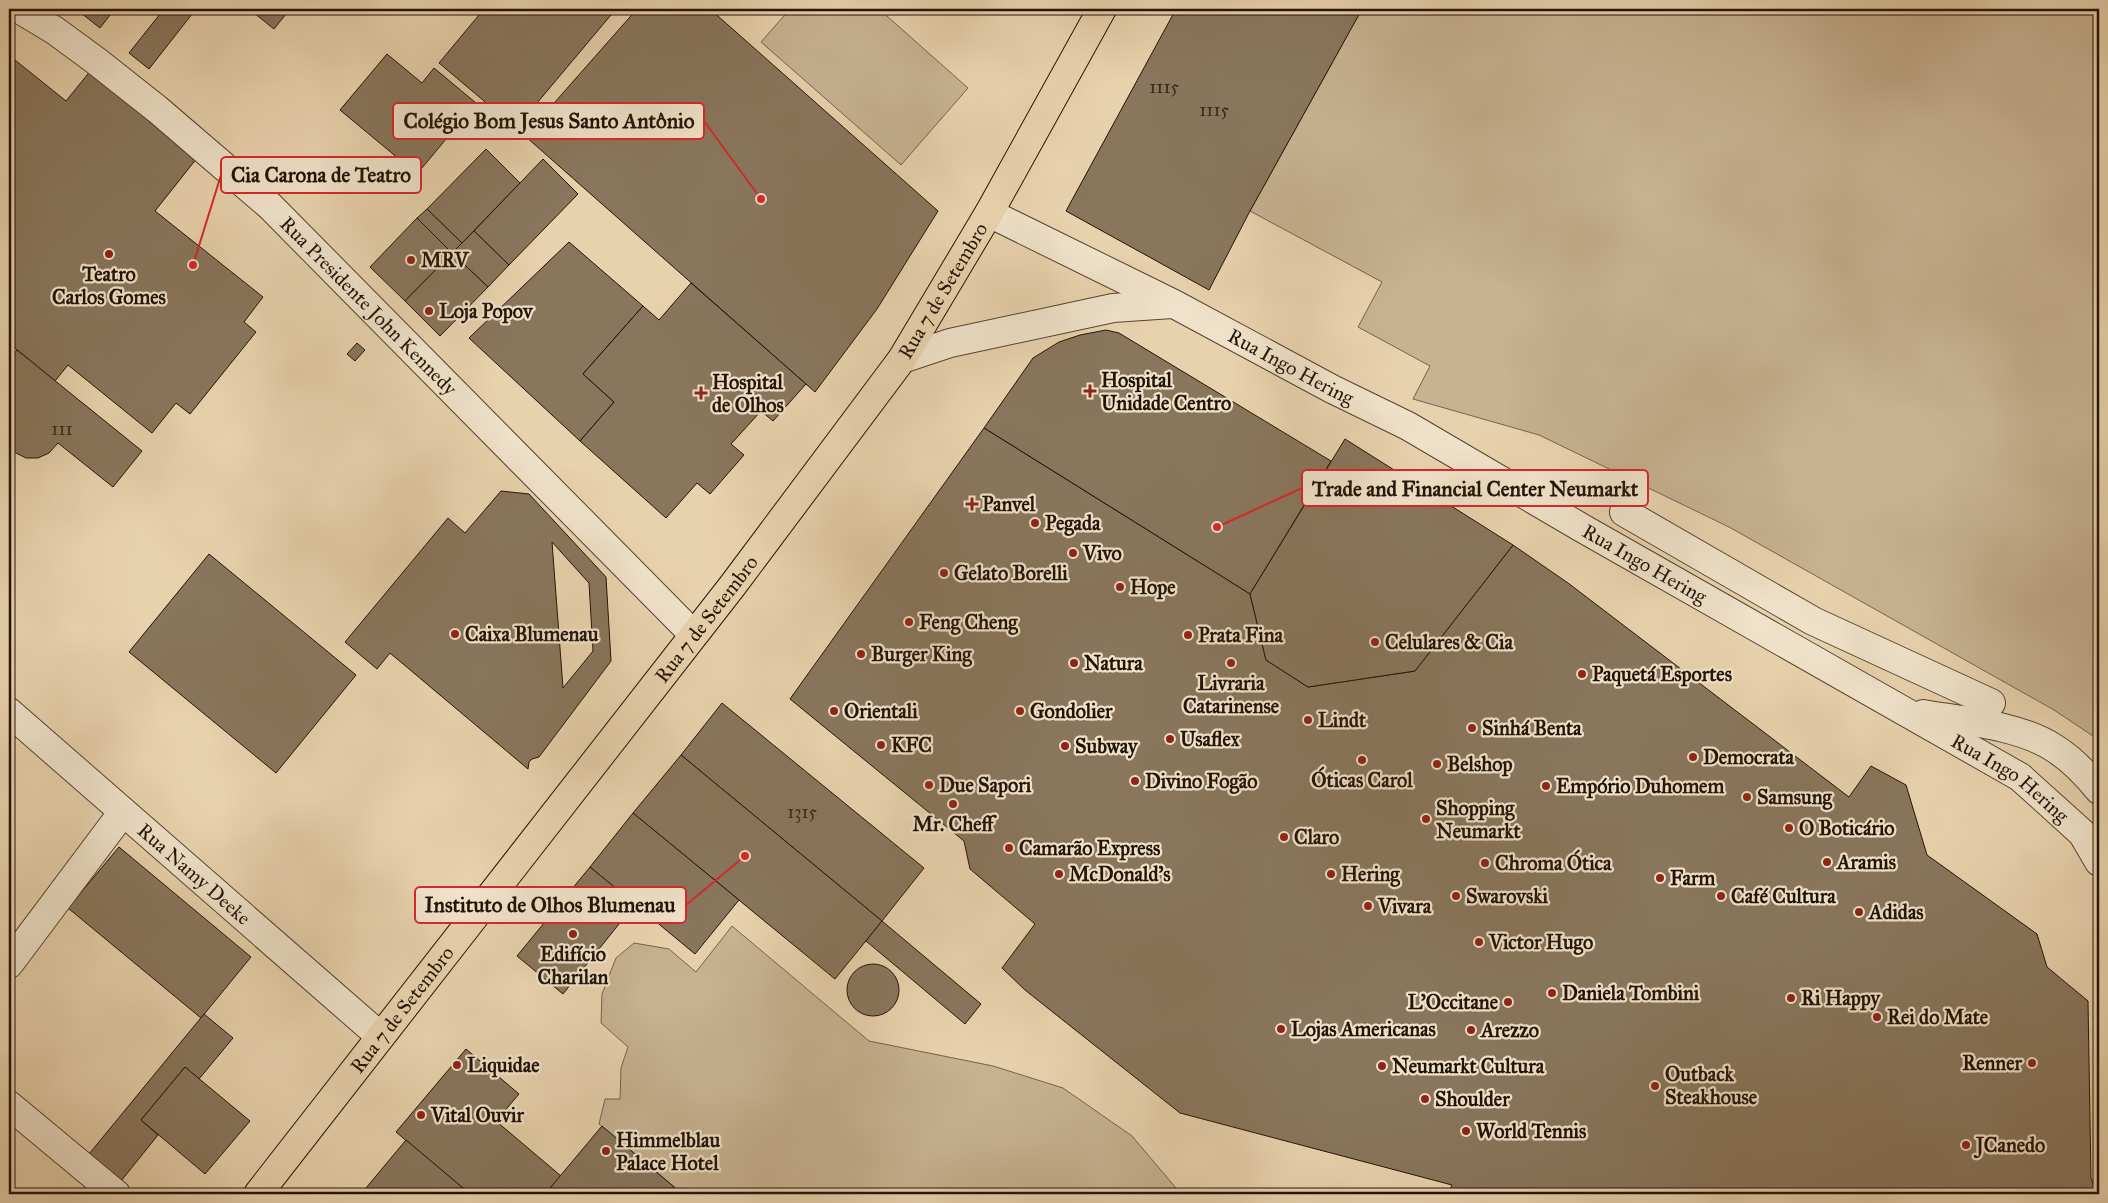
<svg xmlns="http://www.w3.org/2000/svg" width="2108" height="1203" font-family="'IM FELL Great Primer',serif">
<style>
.green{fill:#c7b291;stroke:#75624c}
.building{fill:#89765d;stroke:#231307;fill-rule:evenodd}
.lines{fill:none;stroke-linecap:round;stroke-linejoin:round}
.minor-casing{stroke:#544330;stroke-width:30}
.major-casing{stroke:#231307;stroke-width:30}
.minor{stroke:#f0e2ca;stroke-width:28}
.major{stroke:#e8d2ad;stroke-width:28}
.poi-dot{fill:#8f2418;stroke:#f0e2ca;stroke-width:2}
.labels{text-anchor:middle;stroke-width:4.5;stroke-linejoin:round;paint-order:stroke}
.number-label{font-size:18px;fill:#3c2c1c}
.poi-label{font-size:20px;font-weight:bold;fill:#231307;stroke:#f0e2ca;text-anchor:start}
.street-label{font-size:20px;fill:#231307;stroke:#f0e2ca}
.leader{fill:none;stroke:#d62828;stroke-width:2}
.callout-dot{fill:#d62828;stroke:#f0e2ca;stroke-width:2}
.callout{fill:#f0e2ca;stroke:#d62828;stroke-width:2}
.callout-label{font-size:21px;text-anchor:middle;font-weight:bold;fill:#231307}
</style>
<rect width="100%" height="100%" fill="#e8d2ad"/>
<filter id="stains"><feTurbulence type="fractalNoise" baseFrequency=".004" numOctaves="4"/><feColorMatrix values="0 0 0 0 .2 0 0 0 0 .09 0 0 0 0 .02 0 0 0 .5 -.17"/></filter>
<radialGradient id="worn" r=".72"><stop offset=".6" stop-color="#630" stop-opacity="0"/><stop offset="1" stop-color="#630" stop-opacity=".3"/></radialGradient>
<!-- green -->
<g class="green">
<path d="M790,9H879L968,88L901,165L761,42Z"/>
<path d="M1362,9H2099V740L2054,710L1729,527L1539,435L1413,399L1430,366L1358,327L1382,282L1250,211Z"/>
<path d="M732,926L869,1041L993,1066L1063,1088L1132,1136L1181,1194H683L599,1124L605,1099H620L621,1068L628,1047L601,1023L602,994L616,958L634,943L669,949L696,972Z"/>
</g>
<!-- building -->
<g class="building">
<path d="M76,9H113L114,10L100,28Z"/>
<path d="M164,9H196L149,69L129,53Z"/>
<path d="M249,9H290L274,29Z"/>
<path d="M484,9H616L516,128L439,63Z"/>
<path d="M637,9H710L938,211L877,309L815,392L525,136Z"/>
<path d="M1176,9H1362L1250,211L1209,290L1066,211Z"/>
<path d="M387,54L422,83L434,68L476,103L417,174L340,110Z"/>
<path d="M15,60L66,101L92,69L201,153L155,211L263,297L244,322L256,332L190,414L176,403L152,433L68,365L55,381L9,343V68Z"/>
<path d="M486,149L520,183L462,243L427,209Z"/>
<path d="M543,159L578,194L509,265L474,231Z"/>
<path d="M427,209L462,243L452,253L417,218Z"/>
<path d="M417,218L452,253L405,301L370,267Z"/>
<path d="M474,231L509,265L488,287L452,253Z"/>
<path d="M569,242L643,306L583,374L614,402L580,441L469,338Z"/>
<path d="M452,253L488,287L440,336L405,301Z"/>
<path d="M691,283L806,384L773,421L761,411L731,444L744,455L710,494L697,483L666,518L580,441L614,402L583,374L643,306L659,320Z"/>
<path d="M1106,330L1119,333L1331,461L1250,594L984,428L1033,358L1059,342L1080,335Z"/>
<path d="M357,343L365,350L355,361L347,354Z"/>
<path d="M17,350L142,451L113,487L58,443L49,453L38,458H26L14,452L9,445V416L13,406L9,400V361Z"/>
<path d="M984,428L1250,594L1266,660L1308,687L1415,671L1513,545L1568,583L1849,797L1871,766L1906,785L1927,855L2037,934L2047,967L2088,1001L2091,1178L2097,1194H1448L1452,1185L1180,1113L1025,990L1002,968L1035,924L970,869L964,841L790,699Z"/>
<path d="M1345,439L1513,545L1415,671L1308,687L1266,660L1250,594Z"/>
<path d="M501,491L529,494L606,577L611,661L539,757L532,759L529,762L528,769L390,653L377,669L345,642L448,518L465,533ZM552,542L589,583L593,651L563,688Z"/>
<path d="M209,554L356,675L276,773L129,652Z"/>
<path d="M722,703L924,868L882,921L681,755Z"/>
<path d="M681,755L882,921L835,979L633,813Z"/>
<path d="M633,813L739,900L695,954L590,867Z"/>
<path d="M119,847L251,957L201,1018L68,908Z"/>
<path d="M590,867L635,904L563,994L517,956Z"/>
<path d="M882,921L981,1004L965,1024L866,941Z"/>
<circle cx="873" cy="990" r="26"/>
<path d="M204,1014L233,1038L199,1079L185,1067L141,1120L158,1135L121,1181L89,1154Z"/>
<path d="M466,1049L519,1094L496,1121L561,1176L545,1194H470L396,1132Z"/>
<path d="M185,1067L250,1121L205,1174L141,1120Z"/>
<path d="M602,1126L674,1187L668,1194H545Z"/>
<path d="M406,1140L450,1177L470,1194H361Z"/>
</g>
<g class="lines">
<defs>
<g id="minor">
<path id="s1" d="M19,9L54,30L95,60L157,109L270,206L693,634"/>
<path id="s2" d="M989,213L1174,304L1332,389L1408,426L1582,528L2020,777L2082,833L2099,862"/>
<path d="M902,359L950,343L1113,308L1172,304"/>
<path d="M1624,512L1813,621L1991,703"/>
<path id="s3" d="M9,712L380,1036"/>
<path d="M1923,714C1963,721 2019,725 2054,748C2072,759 2086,774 2099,790"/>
<path d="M9,964L123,812"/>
<path d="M9,1105L116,1194"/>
</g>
<g id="major">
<path id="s4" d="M258,1194L733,585L902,359L989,213L1102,9"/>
</g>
</defs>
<!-- minor casing -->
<use href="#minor" class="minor-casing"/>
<!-- major casing -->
<use href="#major" class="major-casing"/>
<!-- minor -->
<use href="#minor" class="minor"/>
<!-- major -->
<use href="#major" class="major"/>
</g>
<!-- markers -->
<g class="poi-dot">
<circle cx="109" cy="254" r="5"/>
<circle cx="411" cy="260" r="5"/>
<circle cx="429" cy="311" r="5"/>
<path d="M1087.5 383.5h5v5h5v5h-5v5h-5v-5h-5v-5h5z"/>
<path d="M698.5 385.5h5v5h5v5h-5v5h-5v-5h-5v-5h5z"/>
<path d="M969.5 496.5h5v5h5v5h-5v5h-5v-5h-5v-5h5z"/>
<circle cx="1035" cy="523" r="5"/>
<circle cx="1073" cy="553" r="5"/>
<circle cx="944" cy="573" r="5"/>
<circle cx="1120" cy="587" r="5"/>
<circle cx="909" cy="622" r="5"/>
<circle cx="455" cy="634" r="5"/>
<circle cx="1188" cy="635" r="5"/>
<circle cx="1375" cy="642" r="5"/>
<circle cx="861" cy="654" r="5"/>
<circle cx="1074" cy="663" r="5"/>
<circle cx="1231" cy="663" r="5"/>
<circle cx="1582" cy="674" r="5"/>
<circle cx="834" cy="711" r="5"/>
<circle cx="1020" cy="711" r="5"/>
<circle cx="1308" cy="720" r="5"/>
<circle cx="1472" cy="728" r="5"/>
<circle cx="1170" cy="739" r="5"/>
<circle cx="881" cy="745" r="5"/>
<circle cx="1065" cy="746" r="5"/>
<circle cx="1693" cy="757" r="5"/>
<circle cx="1362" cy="760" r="5"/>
<circle cx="1437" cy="764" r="5"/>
<circle cx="1135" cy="781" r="5"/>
<circle cx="929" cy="785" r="5"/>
<circle cx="1546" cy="786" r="5"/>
<circle cx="1747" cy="797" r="5"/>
<circle cx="953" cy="804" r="5"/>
<circle cx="1426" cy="819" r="5"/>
<circle cx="1789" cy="828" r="5"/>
<circle cx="1284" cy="837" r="5"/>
<circle cx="1009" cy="848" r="5"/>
<circle cx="1827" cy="862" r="5"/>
<circle cx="1485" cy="863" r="5"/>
<circle cx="1059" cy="874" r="5"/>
<circle cx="1331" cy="874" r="5"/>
<circle cx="1660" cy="878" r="5"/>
<circle cx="1456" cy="896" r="5"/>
<circle cx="1721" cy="896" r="5"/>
<circle cx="1368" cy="906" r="5"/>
<circle cx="1859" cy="912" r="5"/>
<circle cx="573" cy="934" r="5"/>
<circle cx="1479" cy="942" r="5"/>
<circle cx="1552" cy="993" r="5"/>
<circle cx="1791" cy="998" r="5"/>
<circle cx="1508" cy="1002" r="5"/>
<circle cx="1877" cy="1017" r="5"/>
<circle cx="1281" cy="1029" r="5"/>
<circle cx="1471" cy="1030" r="5"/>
<circle cx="2032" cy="1063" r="5"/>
<circle cx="457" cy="1065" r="5"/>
<circle cx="1382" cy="1066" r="5"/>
<circle cx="1655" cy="1086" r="5"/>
<circle cx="1425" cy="1099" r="5"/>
<circle cx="421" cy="1115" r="5"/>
<circle cx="1466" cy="1131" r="5"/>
<circle cx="1966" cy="1145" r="5"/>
<circle cx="606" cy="1151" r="5"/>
</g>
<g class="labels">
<!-- number labels -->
<g class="number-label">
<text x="1164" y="93">1115</text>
<text x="1214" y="116">1115</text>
<text x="62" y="435">111</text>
<text x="802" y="818">1315</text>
</g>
<!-- poi labels -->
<g class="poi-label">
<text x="421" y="267">MRV</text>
<text x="109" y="281" text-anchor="middle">Teatro<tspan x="109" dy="23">Carlos Gomes</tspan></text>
<text x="439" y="318">Loja Popov</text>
<text x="1101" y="387">Hospital<tspan x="1101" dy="23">Unidade Centro</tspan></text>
<text x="712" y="389">Hospital<tspan x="712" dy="23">de Olhos</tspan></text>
<text x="982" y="511">Panvel</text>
<text x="1045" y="530">Pegada</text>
<text x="1083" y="560">Vivo</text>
<text x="954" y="580">Gelato Borelli</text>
<text x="1130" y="594">Hope</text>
<text x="919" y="629">Feng Cheng</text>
<text x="465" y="641">Caixa Blumenau</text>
<text x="1198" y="642">Prata Fina</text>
<text x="1385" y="649">Celulares &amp; Cia</text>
<text x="871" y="661">Burger King</text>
<text x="1084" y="670">Natura</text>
<text x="1592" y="681">Paquetá Esportes</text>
<text x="1231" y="690" text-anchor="middle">Livraria<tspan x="1231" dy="23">Catarinense</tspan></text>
<text x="844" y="718">Orientali</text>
<text x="1030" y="718">Gondolier</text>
<text x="1318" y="727">Lindt</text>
<text x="1482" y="735">Sinhá Benta</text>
<text x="1180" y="746">Usaflex</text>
<text x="891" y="752">KFC</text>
<text x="1075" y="753">Subway</text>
<text x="1703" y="764">Democrata</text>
<text x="1447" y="771">Belshop</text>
<text x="1362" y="787" text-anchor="middle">Óticas Carol</text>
<text x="1145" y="788">Divino Fogão</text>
<text x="939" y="792">Due Sapori</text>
<text x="1556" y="793">Empório Duhomem</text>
<text x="1757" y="804">Samsung</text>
<text x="1436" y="815">Shopping<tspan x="1436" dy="23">Neumarkt</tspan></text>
<text x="953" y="831" text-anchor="middle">Mr. Cheff</text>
<text x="1799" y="835">O Boticário</text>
<text x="1294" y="844">Claro</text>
<text x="1019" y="855">Camarão Express</text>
<text x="1837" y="869">Aramis</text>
<text x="1495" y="870">Chroma Ótica</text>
<text x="1069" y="881">McDonald's</text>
<text x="1341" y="881">Hering</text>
<text x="1670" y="885">Farm</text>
<text x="1466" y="903">Swarovski</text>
<text x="1731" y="903">Café Cultura</text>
<text x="1378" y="913">Vivara</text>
<text x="1869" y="919">Adidas</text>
<text x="1489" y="949">Victor Hugo</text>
<text x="573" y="961" text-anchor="middle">Edifício<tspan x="573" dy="23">Charilan</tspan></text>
<text x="1562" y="1000">Daniela Tombini</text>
<text x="1801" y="1005">Ri Happy</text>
<text x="1498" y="1009" text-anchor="end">L'Occitane</text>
<text x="1887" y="1024">Rei do Mate</text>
<text x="1291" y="1036">Lojas Americanas</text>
<text x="1481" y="1037">Arezzo</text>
<text x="2022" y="1070" text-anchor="end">Renner</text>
<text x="467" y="1072">Liquidae</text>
<text x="1392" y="1073">Neumarkt Cultura</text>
<text x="1665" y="1081">Outback<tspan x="1665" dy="23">Steakhouse</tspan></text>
<text x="1435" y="1106">Shoulder</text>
<text x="431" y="1122">Vital Ouvir</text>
<text x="1476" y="1138">World Tennis</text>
<text x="616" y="1147">Himmelblau<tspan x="616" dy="23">Palace Hotel</tspan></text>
<text x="1976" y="1152">JCanedo</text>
</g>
<!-- street labels -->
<g class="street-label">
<text dy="7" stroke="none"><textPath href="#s4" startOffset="1134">Rua 7 de Setembro</textPath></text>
<text dy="7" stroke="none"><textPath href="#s1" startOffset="460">Rua Presidente John Kennedy</textPath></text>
<text dy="7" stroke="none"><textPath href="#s2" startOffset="339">Rua Ingo Hering</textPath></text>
<text dy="7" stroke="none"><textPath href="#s2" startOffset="744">Rua Ingo Hering</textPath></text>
<text dy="7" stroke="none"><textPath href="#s4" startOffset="729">Rua 7 de Setembro</textPath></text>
<text dy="7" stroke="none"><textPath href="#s2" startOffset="1168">Rua Ingo Hering</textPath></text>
<text dy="7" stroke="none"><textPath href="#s3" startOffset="246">Rua Namy Deeke</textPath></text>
<text dy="7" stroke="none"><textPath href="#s4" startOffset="234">Rua 7 de Setembro</textPath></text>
</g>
</g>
<!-- callouts -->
<path class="leader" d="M761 199L704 121M193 265L221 175M1217 527L1302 488M745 856L686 905"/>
<g class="callout-dot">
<circle cx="761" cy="199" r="5"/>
<circle cx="193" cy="265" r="5"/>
<circle cx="1217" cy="527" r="5"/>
<circle cx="745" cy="856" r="5"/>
</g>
<g class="callout">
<rect x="393" y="103" width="311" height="36" rx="5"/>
<rect x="221" y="157" width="200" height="36" rx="5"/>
<rect x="1302" y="470" width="346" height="36" rx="5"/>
<rect x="415" y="887" width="271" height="36" rx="5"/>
</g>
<g class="callout-label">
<text x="549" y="128">Colégio Bom Jesus Santo Antônio</text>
<text x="321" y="182">Cia Carona de Teatro</text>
<text x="1475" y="496">Trade and Financial Center Neumarkt</text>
<text x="550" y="912">Instituto de Olhos Blumenau</text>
</g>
<!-- margin -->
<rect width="2108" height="1203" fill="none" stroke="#e8d2ad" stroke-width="30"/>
<rect x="10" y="10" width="2088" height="1183" fill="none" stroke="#231307" stroke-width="2.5"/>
<rect x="15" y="15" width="2078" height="1173" fill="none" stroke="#231307"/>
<rect width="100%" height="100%" filter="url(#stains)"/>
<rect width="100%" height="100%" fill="url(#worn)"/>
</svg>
